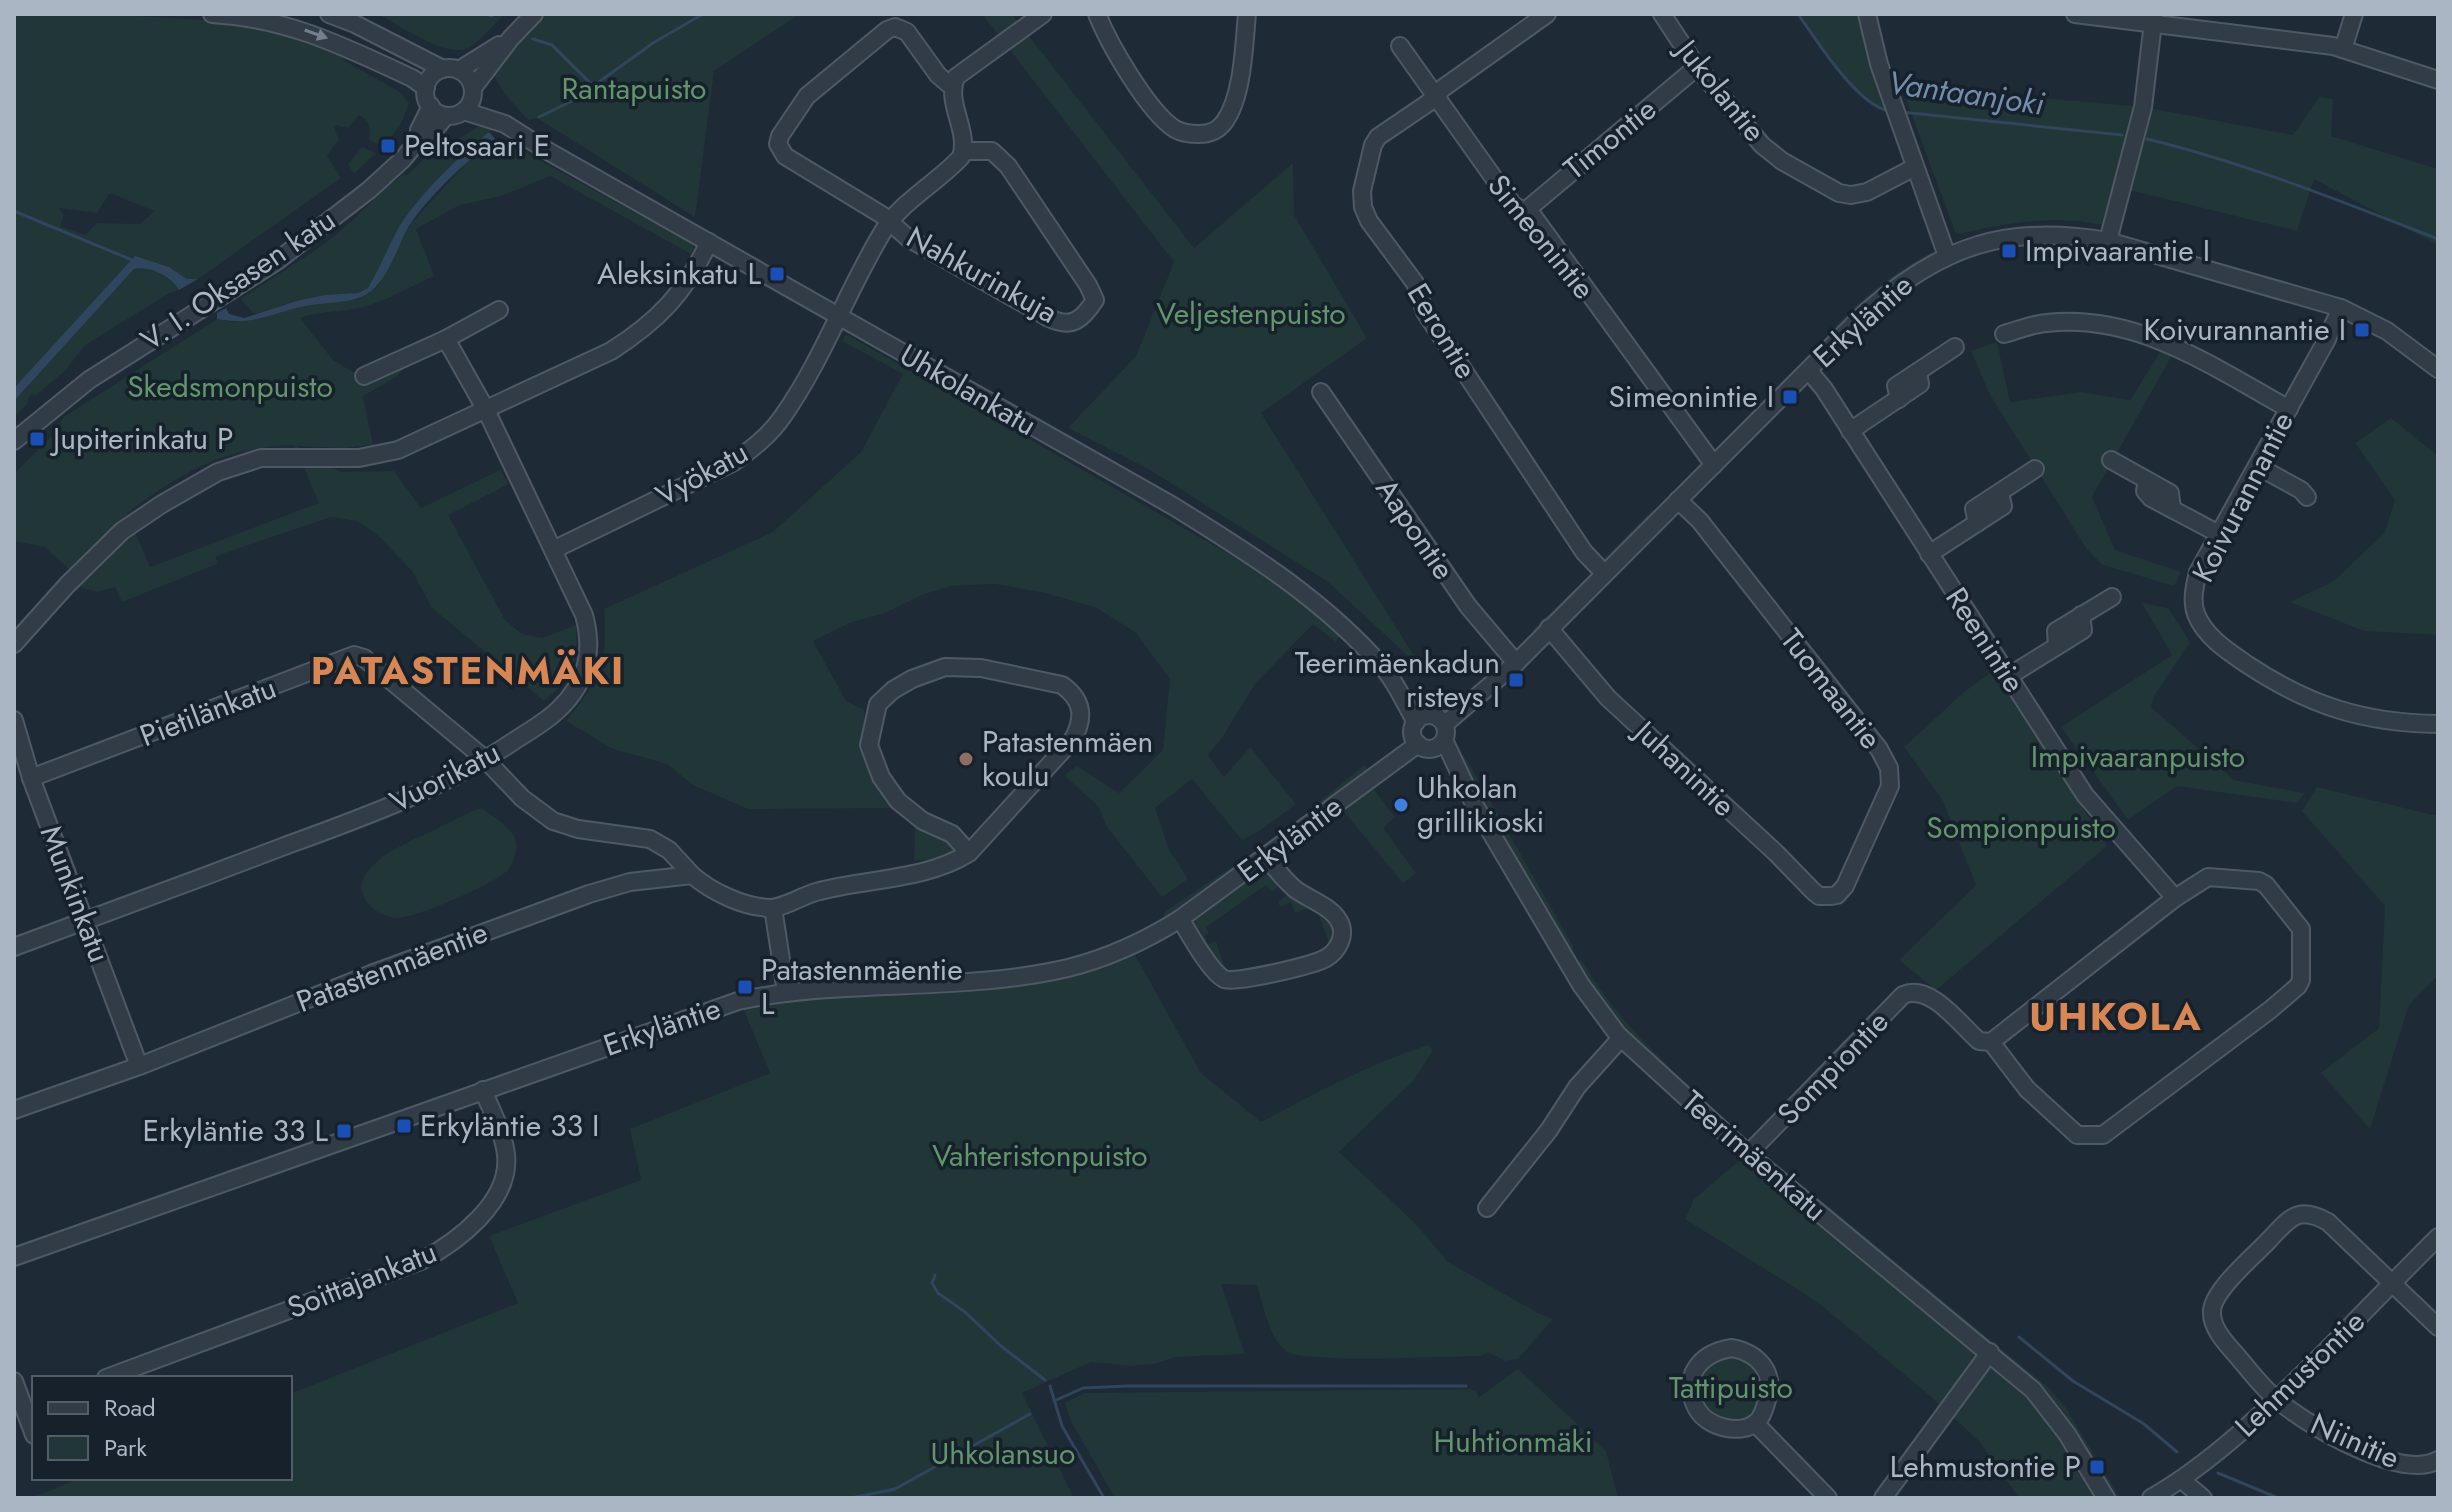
<svg xmlns="http://www.w3.org/2000/svg" width="2452" height="1512" font-family="Jost,sans-serif">
<style>
.green{fill:#203637;fill-rule:evenodd}
.water{fill:#30465e}
.lines{fill:none;stroke-linecap:round;stroke-linejoin:round}
.stream{stroke:#30465e;stroke-width:3}
.minor-casing{stroke:#4f5965;stroke-width:20}
.minor{stroke:#323c47;stroke-width:16}
.oneway{fill:#757f8c}
.transit-dot{fill:#1a4fb4;stroke:#17212b;stroke-width:3}
.education-dot{fill:#8d6e63;stroke:#17212b;stroke-width:3}
.shop-dot{fill:#3f7fe0;stroke:#17212b;stroke-width:3}
.labels{text-anchor:middle;stroke-width:7;stroke-linejoin:round;paint-order:stroke}
.park-label{font-size:30px;fill:#63956c;stroke:#17212b}
.street-label{font-size:30px;fill:#abb6c4;stroke:#17212b}
.poi-label{font-size:30px;fill:#abb6c4;stroke:#17212b;text-anchor:start}
.water-label{font-size:32px;font-style:italic;fill:#728eae;stroke:#17212b}
.district-label{font-size:38px;font-weight:bold;letter-spacing:2px;fill:#d78654;stroke:#17212b}
</style>
<rect width="100%" height="100%" fill="#1e2a36"/>
<!-- green -->
<g class="green">
<path d="M14,14H105L219,21L302,36L343,55V60L400,92L409,103C404,119 396,137 380,145L369,140C371,128 370,122 359,115L348,128L336,125L334,127L339,139L327,156L341,178L198,279H187L169,267L135,257L14,388ZM110,193L154,211L140,224L97,223L85,235L60,226L64,215L59,208L97,213Z"/>
<path d="M377,14H505C493,25 482,40 468,48C445,59 399,24 377,14Z"/>
<path d="M546,14H800L714,71L695,217L537,118L528,120L504,93L492,72Z"/>
<path d="M982,14H1012L1194,248L1293,163L1294,215L1367,338L1261,413L1423,670L1328,582L1150,470L1068,428L1136,356L1174,262Z"/>
<path d="M1798,14H1865L1901,106L1878,109L1837,70Z"/>
<path d="M1901,85L2143,107L2293,135L2319,97L2333,99L2331,136L2438,169V245L2314,179L2297,231L2121,188L2111,227C2059,214 2011,222 1959,234L1955,232Z"/>
<path d="M483,123L494,128C459,155 422,193 398,230C387,248 383,276 366,289C356,296 342,294 330,295C304,296 279,308 254,314L241,299C270,279 301,261 329,240C356,220 376,194 404,174L406,176L438,146L464,136Z"/>
<path d="M501,139L694,245L691,254L550,176L504,195L458,206L416,229L434,276C411,286 387,301 363,307C340,313 322,310 300,318L333,360L358,375L411,363L396,377L363,396L373,445L342,448L296,446L341,472L394,471L421,508L500,470L509,484L448,515L505,620L522,634L542,638L576,625C578,664 573,677 544,701L432,608L412,571L376,533L356,521L331,517L216,556L217,564L122,602L115,587L97,592L61,581L69,569L44,547L14,541V474L49,439L65,416L217,319L233,322L328,301L358,299L369,293L379,284L411,223L475,154ZM294,445L319,503L150,567L127,513C181,473 225,447 294,445Z"/>
<path d="M362,147L376,153L354,174L348,164Z"/>
<path d="M1935,251L1932,258L1825,345L1823,342C1844,311 1900,266 1935,251Z"/>
<path d="M142,267C155,271 172,278 179,290L168,294L85,345L65,371L35,396L33,394L28,398V403L14,417V401L134,269Z"/>
<path d="M846,334L1250,566L1291,594L1340,635L1336,642L1313,624L1255,684L1222,738L1208,755L1224,777L1250,747L1296,804L1261,830L1242,840L1192,779L1155,808L1169,850L1188,879L1162,897L1107,827L1098,806L1064,775L1077,766L1119,793L1163,750L1170,679L1136,633L1097,608L1046,593L995,584L950,586L922,595L885,613L852,622L813,641L846,701L864,710L866,731L887,785L952,840L955,852L948,858L914,861L915,826L892,808L748,809L693,785L667,764L613,749L566,721C601,677 608,666 604,609L773,532L861,452L903,374L842,341Z"/>
<path d="M1997,342L2010,402L2082,392L2130,400L2162,349L2171,357L2092,497L2115,550L2181,572L2174,586L2103,565L2086,548L1990,395L1971,351Z"/>
<path d="M2391,418L2438,456V635L2364,631L2290,602L2334,581L2385,532L2395,500L2355,443Z"/>
<path d="M1653,509L1657,513L1608,560H1602Z"/>
<path d="M1593,571L1592,576L1535,633L1533,629Z"/>
<path d="M2142,603L2168,608L2190,642L2154,696L2151,707L2234,780L2305,793L2297,803L2177,786L2128,820L2061,727L2172,655Z"/>
<path d="M1993,671L2107,846L1936,990L1899,960L1976,885L1943,801L1904,747L1964,692Z"/>
<path d="M1461,755L1465,757L1573,946V950L1569,949L1469,779L1458,757Z"/>
<path d="M1363,766H1366L1367,770L1356,784L1317,811L1314,809V806Z"/>
<path d="M1371,786L1395,817L1383,828L1416,873L1403,883L1342,809Z"/>
<path d="M2317,787L2438,816V975L2409,1005L2370,1129L2321,1073L2379,1028L2385,906L2302,811Z"/>
<path d="M482,808C493,817 513,827 516,842C518,851 513,863 508,870C497,883 414,919 397,918C386,917 372,911 366,901C343,866 416,839 438,828C453,821 466,813 482,808Z"/>
<path d="M1233,866L1236,868L1165,924L1164,914L1166,911Z"/>
<path d="M1262,869L1273,873L1282,883L1272,892L1266,885L1206,927L1209,933L1204,936L1208,944L1216,941L1227,973L1231,976H1243L1325,951L1330,946L1318,913L1321,909L1338,924V942L1327,954L1232,980L1219,973L1192,929L1195,917Z"/>
<path d="M1289,893L1311,904L1310,908L1295,913L1291,902L1280,907L1278,902Z"/>
<path d="M1130,946L1201,1073L1261,1122C1316,1093 1370,1063 1429,1045L1433,1050L1415,1079L1339,1152L1415,1223L1448,1262L1538,1313L1553,1319L1518,1359L1505,1361L1488,1352L1480,1356C1447,1356 1309,1364 1288,1352C1269,1341 1263,1304 1257,1285L1221,1284L1245,1354L1176,1357L1154,1364L1131,1366L1091,1362L1022,1393L1074,1498H31L81,1478H290V1394L518,1303L489,1236L641,1180L630,1129L770,1073L743,1008L904,984L1004,977Z"/>
<path d="M1579,960L1583,962C1625,1035 1692,1087 1753,1144L1747,1145L1612,1018L1578,965Z"/>
<path d="M1765,1156L1771,1159L2049,1388L2066,1408L2120,1498H2113L2075,1435L1767,1164Z"/>
<path d="M1740,1160L2010,1378L2044,1412L2097,1498H2019L1979,1441L1922,1389L1816,1301L1685,1219L1694,1199Z"/>
<path d="M1719,1355H1743L1766,1381C1763,1391 1761,1409 1753,1416C1726,1440 1682,1402 1700,1372C1704,1365 1713,1360 1719,1355Z"/>
<path d="M1518,1369L1606,1451L1618,1498H1115L1071,1421L1065,1403L1084,1393L1469,1389L1476,1391L1479,1397Z"/>
</g>
<!-- water -->
<g class="water">
<path d="M489,132L497,141C472,153 424,202 409,226C397,247 388,281 367,294C352,304 320,302 301,307C270,314 251,326 217,319V313L226,308L229,314L244,318L300,300L325,295L358,293L368,288C380,268 388,247 399,227C416,198 462,153 489,132Z"/>
<path d="M135,256L169,267L187,279H198L179,290C172,277 149,265 134,269L14,401V388Z"/>
</g>
<g class="lines">
<!-- stream -->
<g class="stream">
<path d="M486,14L492,16"/>
<path d="M1798,14C1817,41 1857,105 1889,111"/>
<path d="M533,39L552,45L593,86"/>
<path d="M1901,112L2122,135"/>
<path d="M539,117L574,100L653,43L703,14"/>
<path d="M2147,139C2246,163 2343,202 2438,239"/>
<path d="M14,211L132,260"/>
<path d="M935,1275L932,1283L938,1293L965,1312L1001,1346L1045,1380"/>
<path d="M2019,1337L2073,1381L2144,1424L2177,1452"/>
<path d="M1050,1386L1062,1426L1104,1498"/>
<path d="M1054,1401L1083,1388L1128,1386H1466"/>
<path d="M2218,1473L2278,1498"/>
<path d="M851,1498L895,1489L1030,1414"/>
</g>
<defs>
<g id="minor">
<path d="M212,14C288,18 345,47 412,78L426,88"/>
<path d="M329,14L355,24L443,69"/>
<path d="M1097,14C1109,44 1148,112 1175,129C1182,133 1191,134 1199,134C1210,134 1218,131 1225,121C1243,95 1244,45 1247,14"/>
<path d="M1547,14L1443,88L1428,103L1378,137L1373,145L1362,191L1363,207L1369,221L1415,283L1425,312L1584,552L1604,573"/>
<path d="M1662,14L1697,67L1762,145L1782,161L1839,193L1851,195L1867,192L1915,167"/>
<path d="M1867,14L1879,64L1947,256"/>
<path d="M2075,14L2333,46L2438,80"/>
<path d="M1400,46L1513,205L1533,216L1714,465"/>
<path d="M2343,49L2354,14"/>
<circle cx="449" cy="92" r="24"/>
<path d="M459,70L499,45"/>
<path d="M952,87L938,75L907,32L895,27L887,30L807,96L780,136L778,144L785,156L882,215L908,238L1049,318C1072,329 1082,320 1095,300L1088,285L1008,166L992,151H963"/>
<path d="M473,88L511,38L534,14"/>
<path d="M464,111L505,124L546,150L1173,506C1249,553 1325,600 1385,670C1398,686 1405,704 1416,722"/>
<path d="M418,141L419,130L431,106"/>
<path d="M1524,212L1697,67"/>
<path d="M2108,241L2143,107L2154,14"/>
<path d="M2341,308L2326,341L2198,572C2195,585 2191,600 2196,614C2205,637 2229,652 2248,665C2310,706 2364,723 2438,724"/>
<path d="M2004,334C2018,330 2032,324 2047,323C2137,313 2213,367 2289,409"/>
<path d="M1809,371L1824,389L2085,795L2175,898"/>
<path d="M364,376L446,339"/>
<path d="M1321,392L1468,606L1516,663"/>
<path d="M1899,399L1896,386L1955,347"/>
<path d="M1850,431L1920,384L1918,372"/>
<path d="M14,441L89,380L277,261L369,190L403,159L418,141L428,137L446,116"/>
<path d="M2111,460L2170,493L2172,509"/>
<path d="M2257,466L2301,490L2307,497"/>
<path d="M2147,481L2145,491L2151,498L2219,534"/>
<path d="M1977,523L1974,509L2035,469"/>
<path d="M553,550L734,462C752,449 770,435 783,416C823,359 846,293 882,233C901,201 936,184 961,157C970,130 945,104 956,77L1043,14"/>
<path d="M1929,554L2003,506L2000,493"/>
<path d="M1549,628L1608,698L1776,853L1813,891L1819,896H1831L1837,895L1845,886L1890,786L1889,768L1879,749L1700,521L1678,500"/>
<path d="M14,644L67,585L122,531L162,504L218,472L261,458H359L398,450L611,351C658,321 685,293 709,242"/>
<path d="M2057,646L2056,631L2112,597"/>
<path d="M2009,676L2083,630L2081,615"/>
<circle cx="1429" cy="732" r="17"/>
<path d="M14,720L31,778L139,1066"/>
<path d="M1445,724L1516,663L1866,312C1943,245 2007,224 2108,241L2341,308L2387,331L2438,369"/>
<path d="M1444,740L1474,804L1581,985L1618,1035L1748,1154L2033,1390L2067,1434L2106,1498"/>
<path d="M31,778L354,655L364,658L486,760L522,798L553,821L578,829L650,839L669,850L692,875"/>
<path d="M773,908L786,992"/>
<path d="M1180,919C1190,934 1209,971 1224,979C1235,984 1314,965 1326,958C1338,951 1347,935 1339,921C1331,906 1308,899 1295,889C1284,880 1275,867 1265,857"/>
<path d="M14,947C104,914 193,881 282,847C364,817 441,790 514,741C529,731 546,722 559,709C587,682 594,652 584,615L486,410L446,339L499,310"/>
<path d="M14,1110L142,1065L371,974L589,894L630,882L692,875C712,892 743,907 770,908C783,908 802,896 816,892C866,878 924,881 969,853L1073,739C1085,717 1083,700 1062,685L981,668L945,667L912,679L893,690L878,704L869,745L881,777L898,801L923,821L952,834L969,853"/>
<path d="M1748,1154L1903,995C1931,983 1960,1025 1979,1041L1991,1042L2175,898L2208,877L2259,881L2266,885L2301,929V980L2298,986L2270,1010L2103,1135H2077L2074,1132L2027,1089L1991,1042"/>
<path d="M1487,1208L1549,1130L1577,1087L1621,1038"/>
<path d="M14,1257L738,1001C846,978 961,993 1068,968C1108,958 1145,941 1180,919L1418,744"/>
<path d="M2438,1327L2328,1222C2297,1205 2290,1218 2268,1241C2254,1256 2213,1290 2212,1311C2211,1329 2227,1344 2238,1357C2250,1371 2261,1386 2275,1398C2305,1424 2400,1482 2438,1460"/>
<path d="M1732,1348C1758,1353 1776,1372 1767,1400C1765,1407 1763,1416 1757,1422C1740,1436 1707,1427 1697,1409C1680,1378 1699,1353 1732,1348Z"/>
<path d="M106,1378L421,1261C457,1242 511,1202 506,1155C504,1133 491,1110 483,1090"/>
<path d="M14,1381L34,1435"/>
<path d="M1755,1423L1828,1498"/>
<path d="M2182,1480L2203,1498"/>
<path d="M1883,1498L1990,1352"/>
<path d="M2151,1498C2215,1461 2268,1408 2321,1356C2360,1316 2399,1276 2438,1237"/>
</g>
</defs>
<!-- minor casing -->
<use href="#minor" class="minor-casing"/>
<!-- minor -->
<use href="#minor" class="minor"/>
</g>
<!-- one-way arrows -->
<defs><path id="oneway-solid" d="M-6-.8H1V-3.2L6.5 0L1 3.2V.8H-6Z" transform="scale(2)"/></defs>
<use class="oneway" href="#oneway-solid" transform="translate(316 34) rotate(20)"/>
<!-- markers -->
<g class="transit-dot">
<rect x="380" y="138" width="16" height="16" rx="4"/>
<rect x="2001" y="243" width="16" height="16" rx="4"/>
<rect x="769" y="266" width="16" height="16" rx="4"/>
<rect x="2354" y="322" width="16" height="16" rx="4"/>
<rect x="1782" y="389" width="16" height="16" rx="4"/>
<rect x="29" y="431" width="16" height="16" rx="4"/>
<rect x="1508" y="672" width="16" height="16" rx="4"/>
<rect x="737" y="979" width="16" height="16" rx="4"/>
<rect x="396" y="1118" width="16" height="16" rx="4"/>
<rect x="336" y="1123" width="16" height="16" rx="4"/>
<rect x="2089" y="1459" width="16" height="16" rx="4"/>
</g>
<circle class="education-dot" cx="966" cy="759" r="8"/>
<circle class="shop-dot" cx="1401" cy="805" r="8"/>
<g class="labels">
<!-- park labels -->
<g class="park-label">
<text x="634" y="99">Rantapuisto</text>
<text x="1251" y="324">Veljestenpuisto</text>
<text x="230" y="397">Skedsmonpuisto</text>
<text x="2138" y="767">Impivaaranpuisto</text>
<text x="2021" y="838">Sompionpuisto</text>
<text x="1040" y="1166">Vahteristonpuisto</text>
<text x="1731" y="1398">Tattipuisto</text>
<text x="1513" y="1452">Huhtionmäki</text>
<text x="1003" y="1464">Uhkolansuo</text>
</g>
<!-- street labels -->
<g class="street-label">
<text transform="translate(1721 91) rotate(51)" y="10">Jukolantie</text>
<text transform="translate(1610 139) rotate(-39)" y="10">Timontie</text>
<text transform="translate(1541 237) rotate(51)" y="10">Simeonintie</text>
<text transform="translate(982 275) rotate(29)" y="10">Nahkurinkuja</text>
<text transform="translate(238 280) rotate(-34)" y="10">V. I. Oksasen katu</text>
<text transform="translate(1863 321) rotate(-42)" y="10">Erkyläntie</text>
<text transform="translate(1442 331) rotate(59)" y="10">Eerontie</text>
<text transform="translate(968 390) rotate(30)" y="10">Uhkolankatu</text>
<text transform="translate(702 474) rotate(-29)" y="10">Vyökatu</text>
<text transform="translate(2243 497) rotate(-63)" y="10">Koivurannantie</text>
<text transform="translate(1415 529) rotate(56)" y="10">Aapontie</text>
<text transform="translate(1985 640) rotate(57)" y="10">Reenintie</text>
<text transform="translate(1831 689) rotate(52)" y="10">Tuomaantie</text>
<text transform="translate(208 712) rotate(-21)" y="10">Pietilänkatu</text>
<text transform="translate(1685 769) rotate(43)" y="10">Juhanintie</text>
<text transform="translate(445 777) rotate(-27)" y="10">Vuorikatu</text>
<text transform="translate(1290 839) rotate(-37)" y="10">Erkyläntie</text>
<text transform="translate(75 894) rotate(69)" y="10">Munkinkatu</text>
<text transform="translate(392 967) rotate(-21)" y="10">Patastenmäentie</text>
<text transform="translate(662 1027) rotate(-19)" y="10">Erkyläntie</text>
<text transform="translate(1833 1068) rotate(-46)" y="10">Sompiontie</text>
<text transform="translate(1754 1156) rotate(41)" y="10">Teerimäenkatu</text>
<text transform="translate(362 1280) rotate(-22)" y="10">Soittajankatu</text>
<text transform="translate(2300 1374) rotate(-44)" y="10">Lehmustontie</text>
<text transform="translate(2355 1441) rotate(24)" y="10">Niinitie</text>
</g>
<!-- poi labels -->
<g class="poi-label">
<text x="404" y="156">Peltosaari E</text>
<text x="2025" y="261">Impivaarantie I</text>
<text x="761" y="284" text-anchor="end">Aleksinkatu L</text>
<text x="2346" y="340" text-anchor="end">Koivurannantie I</text>
<text x="1774" y="407" text-anchor="end">Simeonintie I</text>
<text x="53" y="449">Jupiterinkatu P</text>
<text x="1500" y="673" text-anchor="end">Teerimäenkadun<tspan x="1500" dy="34">risteys I</tspan></text>
<text x="982" y="752">Patastenmäen<tspan x="982" dy="34">koulu</tspan></text>
<text x="1417" y="798">Uhkolan<tspan x="1417" dy="34">grillikioski</tspan></text>
<text x="761" y="980">Patastenmäentie<tspan x="761" dy="34">L</tspan></text>
<text x="420" y="1136">Erkyläntie 33 I</text>
<text x="328" y="1141" text-anchor="end">Erkyläntie 33 L</text>
<text x="2081" y="1477" text-anchor="end">Lehmustontie P</text>
</g>
<!-- water labels -->
<g class="water-label">
<text transform="translate(1966 93) rotate(8)" y="11">Vantaanjoki</text>
</g>
<!-- district labels -->
<g class="district-label">
<text x="468" y="684">PATASTENMÄKI</text>
<text x="2116" y="1030">UHKOLA</text>
</g>
</g>
<!-- border -->
<rect width="2452" height="1512" fill="none" stroke="#abb6c4" stroke-width="32"/>
<!-- legend -->
<rect x="32" y="1376" width="260" height="104" fill="#17212b" stroke="#525d68" stroke-width="2"/>
<rect x="48" y="1402" width="40" height="12" fill="#323c47" stroke="#525d68" stroke-width="2"/>
<text x="104" y="1416" font-size="24" fill="#abb6c4">Road</text>
<rect x="48" y="1436" width="40" height="24" fill="#203637" stroke="#525d68" stroke-width="2"/>
<text x="104" y="1456" font-size="24" fill="#abb6c4">Park</text>
</svg>
